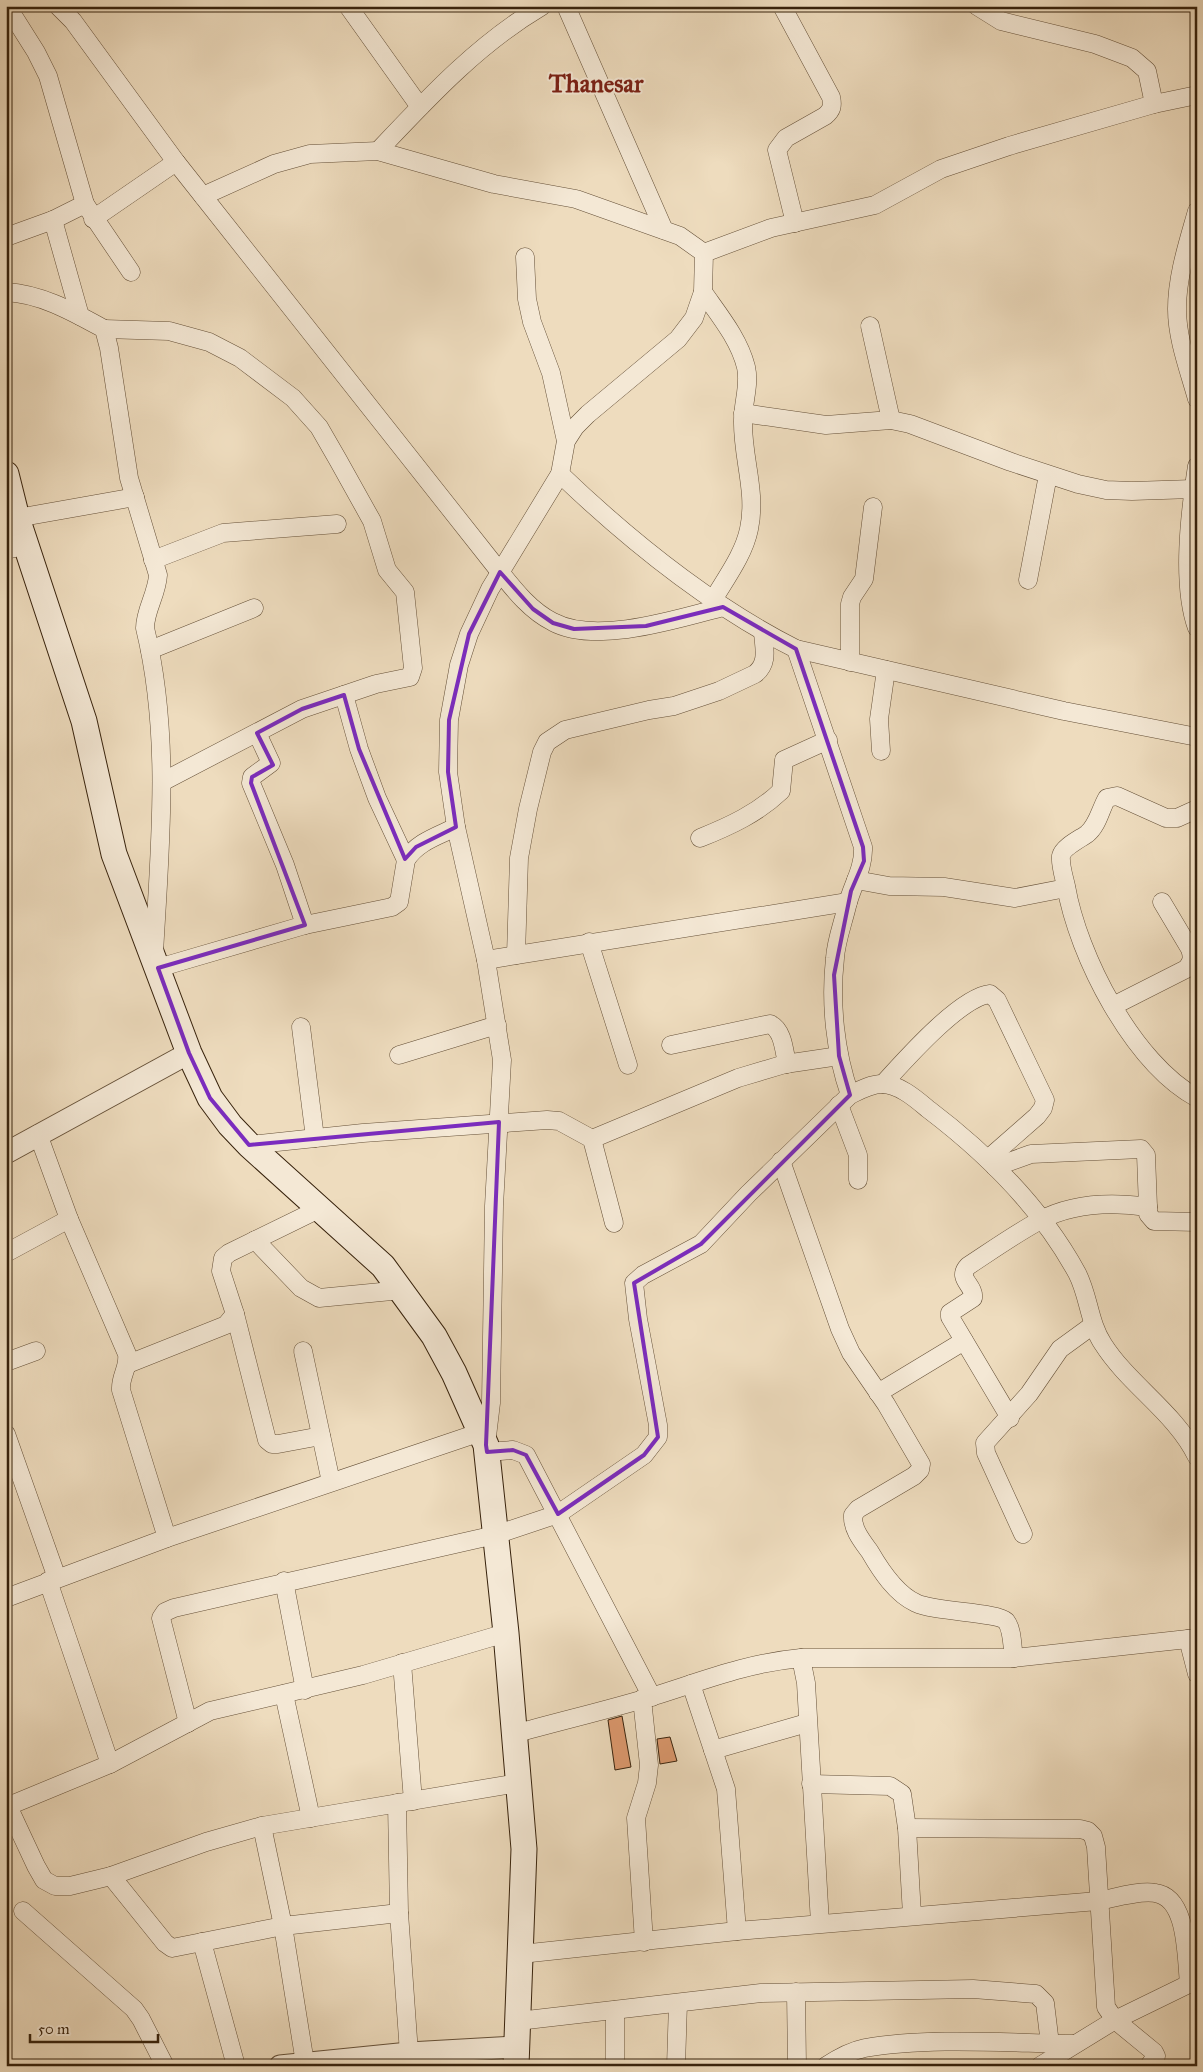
<svg xmlns="http://www.w3.org/2000/svg" width="1203" height="2072" font-family="'IM FELL Great Primer',serif">
<style>
.building{fill:#dd996e;stroke:#37220c}
.lines{fill:none;stroke-linecap:round;stroke-linejoin:round}
.minor-casing{stroke:#655038;stroke-width:19}
.tertiary-casing{stroke:#655038;stroke-width:23}
.secondary-casing{stroke:#37220c;stroke-width:27}
.minor{stroke:#f4e8d5;stroke-width:18}
.tertiary{stroke:#f4e8d5;stroke-width:21}
.secondary{stroke:#f4e8d5;stroke-width:25}
.marked{fill:none;stroke:#7b2cbf;stroke-width:4;stroke-linejoin:round}
.labels{text-anchor:middle;stroke-width:4;stroke-linejoin:round;paint-order:stroke}
.district-label{font-size:25px;font-weight:bold;fill:#7a1f14;stroke:#f4e8d5}
</style>
<rect width="100%" height="100%" fill="#eedcbe"/>
<filter id="stains"><feTurbulence type="fractalNoise" baseFrequency=".004" numOctaves="4"/><feColorMatrix values="0 0 0 0 .2 0 0 0 0 .09 0 0 0 0 .02 0 0 0 .5 -.17"/></filter>
<radialGradient id="worn" r=".72"><stop offset=".6" stop-color="#630" stop-opacity="0"/><stop offset="1" stop-color="#630" stop-opacity=".3"/></radialGradient>
<!-- building -->
<g class="building">
<path d="M622,1716L631,1767L615,1770L608,1720Z"/>
<path d="M670,1737L677,1761L660,1764L657,1739Z"/>
</g>
<g class="lines">
<defs>
<g id="minor">
<path d="M7,6L36,52L48,76L85,204L131,272"/>
<path d="M58,6L73,21L176,162L500,572C515,591 531,611 553,622C596,645 677,619 723,607"/>
<path d="M348,6L420,107"/>
<path d="M566,6L664,230"/>
<path d="M782,6L831,97C833,106 832,110 825,116L786,138L777,150L795,223"/>
<path d="M977,6L1001,21L1095,44L1132,58L1147,71L1154,104"/>
<path d="M378,151C429,97 478,44 542,6"/>
<path d="M203,196L274,164L310,154L378,151L494,184L576,199L680,236L704,253"/>
<path d="M1197,211C1188,243 1177,276 1177,309C1177,339 1189,370 1197,399"/>
<path d="M93,219L176,162"/>
<path d="M53,220L80,316"/>
<path d="M6,237L53,220L85,204"/>
<path d="M525,257L527,299L532,322L551,373L566,441"/>
<path d="M6,292C42,294 73,312 104,329L109,348L129,478L158,575C157,594 145,610 145,628C171,735 160,845 154,953"/>
<path d="M703,292C719,315 739,339 746,367C750,385 743,402 743,420C742,457 757,492 749,529C744,554 726,578 713,600"/>
<path d="M870,326L891,420"/>
<path d="M104,329L169,331L209,342L240,358L293,398L319,427L338,460L372,521L387,570L405,592L413,668L410,677L376,684L302,709L162,782"/>
<path d="M743,413L826,425L891,420L910,424L1011,462L1078,484L1106,490L1132,491L1193,489"/>
<path d="M1197,466C1190,512 1181,584 1197,628"/>
<path d="M560,474C630,541 709,605 796,649L1064,711L1197,737"/>
<path d="M17,518L135,497"/>
<path d="M6,550L27,545"/>
<path d="M153,560L223,533L337,524"/>
<path d="M1028,580L1048,475"/>
<path d="M796,649L863,847C864,869 852,885 847,906C843,923 836,941 835,958C830,1003 835,1052 850,1095"/>
<path d="M150,650L254,608"/>
<path d="M850,662V604L852,597L864,579L873,507"/>
<path d="M344,695L359,749L377,798L406,860"/>
<path d="M257,733L271,763L252,777L251,783L285,865L305,925"/>
<path d="M881,751L879,719L886,670"/>
<path d="M1197,809L1177,818H1166L1117,796L1107,798C1100,810 1098,825 1087,834C1080,839 1063,847 1061,856C1060,865 1064,877 1066,886C1078,956 1133,1063 1197,1098"/>
<path d="M700,838C730,826 758,813 781,791L784,760L828,740"/>
<path d="M856,880L889,886L944,887L1015,898L1066,888"/>
<path d="M589,942L628,1065"/>
<path d="M516,955L519,858L528,809L542,752L547,742L565,730L649,710L674,706L719,691L755,674C769,663 764,648 763,632"/>
<path d="M486,960L848,902"/>
<path d="M158,968L305,925L392,907L399,902L406,860C417,842 438,836 456,827"/>
<path d="M1113,1006L1186,969C1192,962 1193,958 1190,949L1162,902"/>
<path d="M301,1027L315,1138"/>
<path d="M671,1045L770,1024C783,1030 784,1050 787,1064"/>
<path d="M399,1055L497,1025"/>
<path d="M883,1084C904,1061 960,997 990,994L997,1000L1045,1100L1043,1108L1037,1116L988,1159"/>
<path d="M839,1105L858,1155V1180"/>
<path d="M38,1134L69,1219L127,1354C129,1368 120,1376 121,1390L167,1538"/>
<path d="M592,1139L614,1223"/>
<path d="M249,1145L363,1133L547,1120L559,1121L592,1139L738,1078L785,1064L839,1056"/>
<path d="M781,1161L840,1329L851,1353L886,1404L921,1464L920,1470L914,1476L858,1509L853,1515C852,1529 862,1541 870,1552C881,1571 896,1594 916,1603C934,1612 997,1612 1006,1621C1013,1630 1012,1648 1014,1658"/>
<path d="M995,1167L1031,1154L1141,1149L1146,1155L1148,1207"/>
<path d="M255,1240L301,1288L319,1298L402,1290"/>
<path d="M6,1253L69,1219"/>
<path d="M235,1314L267,1440L272,1444H278L321,1436"/>
<path d="M303,1351L331,1482"/>
<path d="M6,1362L36,1351"/>
<path d="M128,1364L226,1325L235,1314L221,1271L223,1258L229,1253L321,1208"/>
<path d="M878,1393L964,1341"/>
<path d="M1010,1418L950,1317V1313L973,1298C975,1285 956,1279 968,1266C991,1251 1015,1234 1039,1221C1072,1203 1113,1202 1148,1207V1214L1154,1221L1197,1222"/>
<path d="M6,1434L57,1578"/>
<path d="M486,1445L491,1403L494,1206L502,1060L486,960L456,827L448,772L449,720L459,665L469,634L490,589L560,474L566,441L575,427L588,414L678,339L694,318L703,292L704,253L771,228L875,205L941,169L1009,146L1154,104L1197,95"/>
<path d="M487,1452L513,1450L526,1455L652,1697"/>
<path d="M1023,1534L986,1453L985,1443L1029,1394L1060,1349L1093,1325"/>
<path d="M48,1581L110,1764"/>
<path d="M284,1581L305,1690"/>
<path d="M6,1598L167,1538L481,1432"/>
<path d="M1188,1639L1197,1674"/>
<path d="M801,1658L806,1683L820,1923"/>
<path d="M402,1663L413,1801"/>
<path d="M691,1684L726,1789L737,1931"/>
<path d="M284,1694L311,1818"/>
<path d="M642,1699L649,1765L647,1783L636,1818L644,1942"/>
<path d="M188,1723L161,1618L165,1612L174,1608L495,1535L558,1514L644,1455L658,1437V1425L638,1319L634,1283L643,1275L701,1244L748,1194L850,1095C860,1090 871,1084 882,1084C899,1084 916,1099 928,1109C986,1153 1042,1209 1077,1273C1089,1296 1089,1323 1103,1344C1129,1385 1176,1413 1197,1457"/>
<path d="M514,1734C560,1721 608,1710 654,1696C705,1680 747,1663 801,1658H1014L1197,1638"/>
<path d="M713,1750L807,1723"/>
<path d="M811,1784L890,1786L902,1794L907,1828L912,1915"/>
<path d="M397,1803L399,1913"/>
<path d="M8,1806L36,1866L44,1880L55,1886H70L111,1876L206,1842L262,1826L518,1783"/>
<path d="M6,1807L110,1764L210,1711L363,1675L506,1633"/>
<path d="M262,1826L283,1926L305,2063"/>
<path d="M907,1828L1080,1829L1088,1831L1093,1836L1096,1847L1106,2007L1115,2020L1154,2052L1156,2056L1149,2066"/>
<path d="M111,1876L165,1943L172,1948L283,1926L399,1913L409,2053"/>
<path d="M23,1911L134,2009L141,2019L165,2066"/>
<path d="M202,1942L236,2066"/>
<path d="M521,1954L737,1931L1098,1901C1114,1898 1140,1890 1155,1893C1188,1897 1186,1957 1189,1983"/>
<path d="M796,1992L797,2066"/>
<path d="M518,2021L761,1993L973,1989L1036,1994L1045,2003L1050,2044"/>
<path d="M615,2066V2010"/>
<path d="M676,2066L678,2003"/>
<path d="M826,2066C838,2058 850,2051 865,2048C928,2037 1008,2043 1073,2044"/>
<path d="M1040,2066L1115,2020L1197,1980"/>
</g>
<g id="tertiary">
<path d="M6,1153L189,1053"/>
<path d="M280,2066L409,2053L517,2047"/>
</g>
<path id="secondary" d="M6,474L17,518L84,721L114,854L189,1053L210,1098L230,1125L249,1145L383,1266L434,1336L454,1373L486,1445L506,1633L524,1849L516,2066"/>
</defs>
<!-- minor casing -->
<use href="#minor" class="minor-casing"/>
<!-- tertiary casing -->
<use href="#tertiary" class="tertiary-casing"/>
<!-- secondary casing -->
<use href="#secondary" class="secondary-casing"/>
<!-- minor -->
<use href="#minor" class="minor"/>
<!-- tertiary -->
<use href="#tertiary" class="tertiary"/>
<!-- secondary -->
<use href="#secondary" class="secondary"/>
</g>
<!-- marked area -->
<path class="marked" d="M500,572L533,609L553,623L574,629L646,626L723,607L796,649L863,847L864,861L851,891L834,975L839,1056L850,1095L701,1244L634,1283L658,1437L644,1455L558,1514L526,1455L513,1450L487,1452L486,1445L499,1122L249,1145L210,1098L189,1053L158,968L305,925L251,783L252,777L273,765L257,733L302,709L344,695L359,749L405,859L416,847L456,827L448,772L449,720L469,634Z"/>
<g class="labels">
<!-- district labels -->
<g class="district-label">
<text x="596" y="92">Thanesar</text>
</g>
</g>
<!-- margin -->
<rect width="1203" height="2072" fill="none" stroke="#eedcbe" stroke-width="25"/>
<rect x="8" y="8" width="1188" height="2057" fill="none" stroke="#37220c" stroke-width="2.5"/>
<rect x="12" y="12" width="1178" height="2047" fill="none" stroke="#37220c"/>
<!-- scale -->
<path d="M30 2034v8h128v-8" fill="none" stroke="#37220c" stroke-width="2.5"/>
<text x="38" y="2034" font-size="15" fill="#37220c" stroke="#f4e8d5" stroke-width="4" paint-order="stroke">50 m</text>
<rect width="100%" height="100%" filter="url(#stains)"/>
<rect width="100%" height="100%" fill="url(#worn)"/>
</svg>
